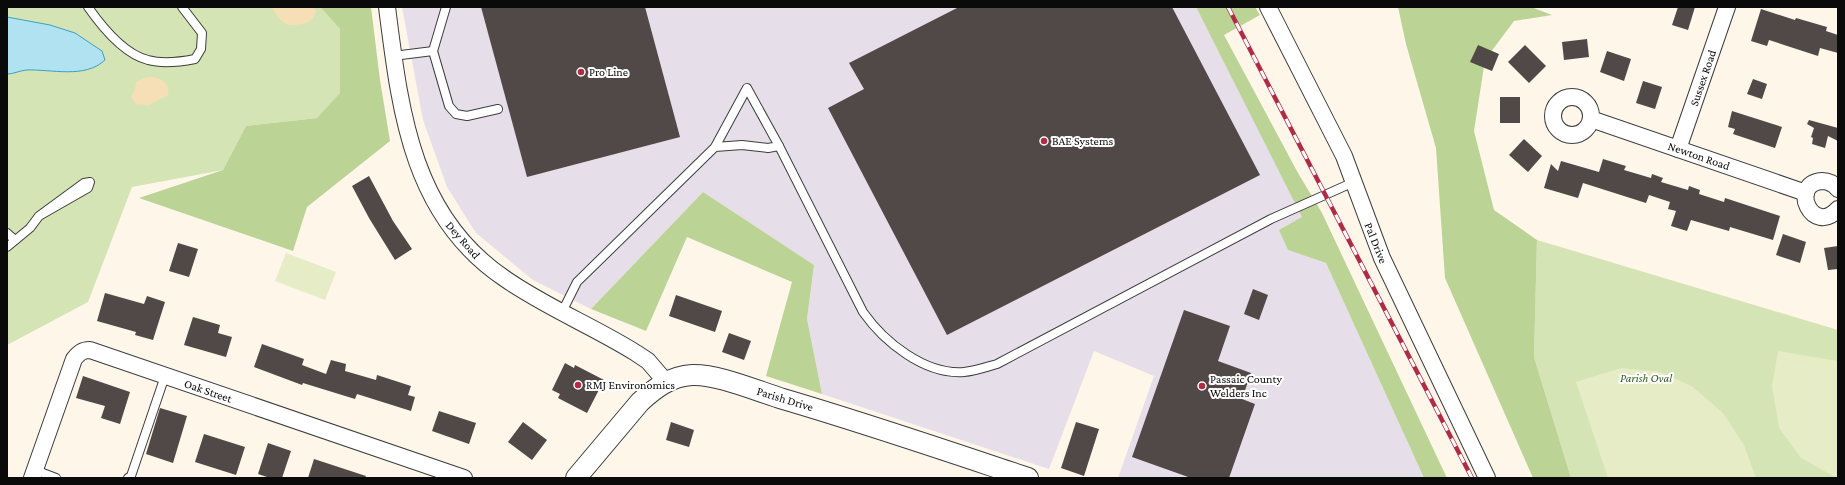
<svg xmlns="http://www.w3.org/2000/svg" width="1845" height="485" font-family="'Crimson Pro',serif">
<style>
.industrial{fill:#e6dee8}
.green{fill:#d4e4b5}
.forest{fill:#bbd495}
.sand{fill:#f6dfb7}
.pitch{fill:#e5ecc6}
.water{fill:#b0e2f1;stroke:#3ca1c3}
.building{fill:#514947}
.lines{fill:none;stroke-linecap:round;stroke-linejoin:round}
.service-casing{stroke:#3d3d3d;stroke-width:10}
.minor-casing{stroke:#3d3d3d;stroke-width:18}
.tertiary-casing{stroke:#3d3d3d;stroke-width:22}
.service{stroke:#fff;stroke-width:8}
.minor{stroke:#fff;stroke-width:16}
.tertiary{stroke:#fff;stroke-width:20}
.rail-casing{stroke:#af2c46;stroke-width:4.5}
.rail{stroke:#fff;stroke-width:3;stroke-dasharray:9;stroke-linecap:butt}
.poi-dot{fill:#af2c46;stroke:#fff;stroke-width:1.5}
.labels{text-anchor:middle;stroke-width:4;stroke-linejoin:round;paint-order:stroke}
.poi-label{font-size:12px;fill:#0a0a0a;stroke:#fff;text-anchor:start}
.street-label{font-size:12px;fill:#0a0a0a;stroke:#fff}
.park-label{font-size:12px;font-style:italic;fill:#355b20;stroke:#fff}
</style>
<rect width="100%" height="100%" fill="#fef6e8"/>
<!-- industrial -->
<path class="industrial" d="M402,7H1196L1303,217L1280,230L1288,250L1326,263L1424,478H1118L1154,376L1094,351L1049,469L822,394L807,319L814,265L703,192L591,309L533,280L476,233L447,187L423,120Z"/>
<!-- green -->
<g class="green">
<path d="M7,7H320L340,29V94L317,118L246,126L223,170L132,187L88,302L7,345Z"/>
<path d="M1537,240L1838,330V478H1571L1534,357Z"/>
</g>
<!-- forest -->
<g class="forest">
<path d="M320,7H371L380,80L390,141L307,207L293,251L139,198L223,170L246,126L317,118L340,93V29Z"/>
<path d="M1196,7H1255L1260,15L1224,35L1298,173L1322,213L1447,478H1424L1326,263L1288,250L1279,230L1302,217Z"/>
<path d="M1398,7H1531L1552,15L1514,21L1485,60L1474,131L1494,210L1537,240L1534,357L1571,478H1533L1445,278L1436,148L1406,44Z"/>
<path d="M703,192L814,265L807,319L822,394L766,376L792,282L687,237L646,331L591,309Z"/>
</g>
<!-- sand -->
<g class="sand">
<path d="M272,7H312L316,10C314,22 306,24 295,25C292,25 292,26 289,25C282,23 275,14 272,7Z"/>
<path d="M152,77C162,78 171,84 168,95L149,105L136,104L131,97L135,90L136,82L144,78Z"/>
</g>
<!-- pitch -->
<g class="pitch">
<path d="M286,253L336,272L325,300L275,281Z"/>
<path d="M1778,351L1838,361V477L1833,476L1801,458L1779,428L1772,386Z"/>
<path d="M1621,368L1661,372L1693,387L1723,413L1744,445L1756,478H1608L1576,382Z"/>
</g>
<!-- water -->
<path class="water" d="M7,17L50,25L75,33L102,51L105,60C85,79 51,69 26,70C19,71 13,74 7,74Z"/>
<!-- building -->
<g class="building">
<path d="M481,7H645L680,137L527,177Z"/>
<path d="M959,7H1172L1260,175L947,335L828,108L864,89L849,63Z"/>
<path d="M1678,7H1695L1688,30L1672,25Z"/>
<path d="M1761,9L1795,20L1796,18L1827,27L1826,31L1838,35V53L1820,48L1818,56L1769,40L1767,46L1751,41Z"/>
<path d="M1587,39L1589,57L1564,60L1562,42Z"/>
<path d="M1478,45L1499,54L1492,71L1470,62Z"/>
<path d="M1525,45L1546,66L1529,83L1508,62Z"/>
<path d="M1607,51L1631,59L1624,81L1600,72Z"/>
<path d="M1753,79L1767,84L1762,99L1747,94Z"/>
<path d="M1643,81L1662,87L1655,109L1636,103Z"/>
<rect x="1500" y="97" width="20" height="26"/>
<path d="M1732,111L1782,127L1775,148L1733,134L1735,129L1728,127Z"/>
<path d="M1809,120L1838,128V141L1828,136L1825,148L1812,144L1813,138L1811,137L1814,128L1807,124Z"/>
<path d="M1524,139L1542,156L1528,172L1509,155Z"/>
<path d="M1603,159L1626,166L1624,170L1651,178L1652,174L1663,178L1661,182L1688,190L1689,186L1700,190L1699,194L1724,202L1725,198L1780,216L1773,240L1730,227L1729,231L1691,220L1687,231L1671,226L1676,211L1668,209L1670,202L1649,195L1646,203L1583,183L1578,198L1544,188L1551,164L1558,171L1561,161L1599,172Z"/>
<path d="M369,176L393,221L412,249L395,260L369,218L352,186Z"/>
<path d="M1783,234L1806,242L1800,263L1776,255Z"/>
<path d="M178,243L198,249L189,277L169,271Z"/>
<path d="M1838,246V269L1828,270L1824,248Z"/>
<path d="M1253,289L1268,295L1259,320L1244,314Z"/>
<path d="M105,293L144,304L147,296L165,302L153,340L135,335L136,332L97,321Z"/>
<path d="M676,295L722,311L715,332L669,316Z"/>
<path d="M1184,310L1230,326L1218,361L1251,373L1242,399L1255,404L1229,478H1191L1132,457Z"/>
<path d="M193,317L220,325L218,333L232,337L226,357L184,345Z"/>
<path d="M729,333L751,341L744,360L722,352Z"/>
<path d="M262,344L304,359L302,365L326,374L331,360L346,364L345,371L376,380L377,375L411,386L408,395L415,397L411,411L357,394L355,399L303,383L302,385L254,367Z"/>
<path d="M565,363L574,368L575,365L604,380L587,413L558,398L560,394L552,390Z"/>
<path d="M83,376L130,392L120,424L101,418L105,406L76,398Z"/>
<path d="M160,408L187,416L173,463L146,454Z"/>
<path d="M439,411L476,423L469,444L432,431Z"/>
<path d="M523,422L547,440L532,460L508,442Z"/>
<path d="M671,422L694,430L689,447L666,440Z"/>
<path d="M1076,422L1099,429L1084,476L1061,468Z"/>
<path d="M204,434L245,447L236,475L195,462Z"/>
<path d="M268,443L291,451L282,478H270L258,474Z"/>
<path d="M314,459L366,476L365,478H308Z"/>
</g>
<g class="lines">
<defs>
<g id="service">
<path d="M88,7C102,27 124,54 148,60C162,64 180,62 195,59L201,49L202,33L182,7"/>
<path d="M446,7L433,51L449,106L456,114L467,116L498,109"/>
<path d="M393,56L433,51"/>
<path d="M779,146L863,312C884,342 925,375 964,372C975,371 986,367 997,364L1271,219L1354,182"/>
<path d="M7,233L15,240"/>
<path d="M7,247L30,228L39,216L84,183L90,182L88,188L39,216"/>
<path d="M562,312L577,282L715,147L747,88L779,146L768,148L742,145L715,147"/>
<path d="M35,470L56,478"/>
<path d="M128,478L131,476L165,376"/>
</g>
<g id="minor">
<path d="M387,7C400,109 411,215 504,278C545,307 593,326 636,353L648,361L666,382"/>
<path d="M1268,7L1344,156L1382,258L1487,478"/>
<circle cx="1572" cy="116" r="19"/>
<path d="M1591,119L1806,193"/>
<path d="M1678,149L1727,7"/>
<path d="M1838,189C1834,184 1828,181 1822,181C1788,184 1813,237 1838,209"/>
<path d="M32,478L74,359C79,353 82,350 90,350L464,478"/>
</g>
<path id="tertiary" d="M576,478L640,402C655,388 671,376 692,375C718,374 757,391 783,399C865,423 947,451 1028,478"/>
</defs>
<!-- service casing -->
<use href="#service" class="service-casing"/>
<!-- minor casing -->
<use href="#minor" class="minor-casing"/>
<!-- tertiary casing -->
<use href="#tertiary" class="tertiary-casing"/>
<!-- service -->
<use href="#service" class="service"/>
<!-- minor -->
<use href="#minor" class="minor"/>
<!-- tertiary -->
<use href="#tertiary" class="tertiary"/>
<defs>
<path id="rail" d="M1228,7L1472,478"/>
</defs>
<!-- rail casing -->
<use href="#rail" class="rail-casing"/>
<!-- rail -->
<use href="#rail" class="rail"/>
</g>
<!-- markers -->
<g class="poi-dot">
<circle cx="581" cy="72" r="4"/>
<circle cx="1044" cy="141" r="4"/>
<circle cx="578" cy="385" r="4"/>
<circle cx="1202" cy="386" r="4"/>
</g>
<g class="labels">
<!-- poi labels -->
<g class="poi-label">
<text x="589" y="76">Pro Line</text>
<text x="1052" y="145">BAE Systems</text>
<text x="1210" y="383">Passaic County<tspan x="1210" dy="14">Welders Inc</tspan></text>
<text x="586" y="389">RMJ Environomics</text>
</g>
<!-- street labels -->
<g class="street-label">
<text transform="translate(1703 78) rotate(-71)" y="4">Sussex Road</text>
<text transform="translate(1699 156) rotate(19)" y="4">Newton Road</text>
<text transform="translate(463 240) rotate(49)" y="4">Dey Road</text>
<text transform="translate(1376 243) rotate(68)" y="4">Pal Drive</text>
<text transform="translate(208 391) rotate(19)" y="4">Oak Street</text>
<text transform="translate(785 399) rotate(17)" y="4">Parish Drive</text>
</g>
<!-- park labels -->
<g class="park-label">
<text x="1646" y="382">Parish Oval</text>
</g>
</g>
<!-- border -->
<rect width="1845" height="485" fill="none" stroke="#0a0a0a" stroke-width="16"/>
</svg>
